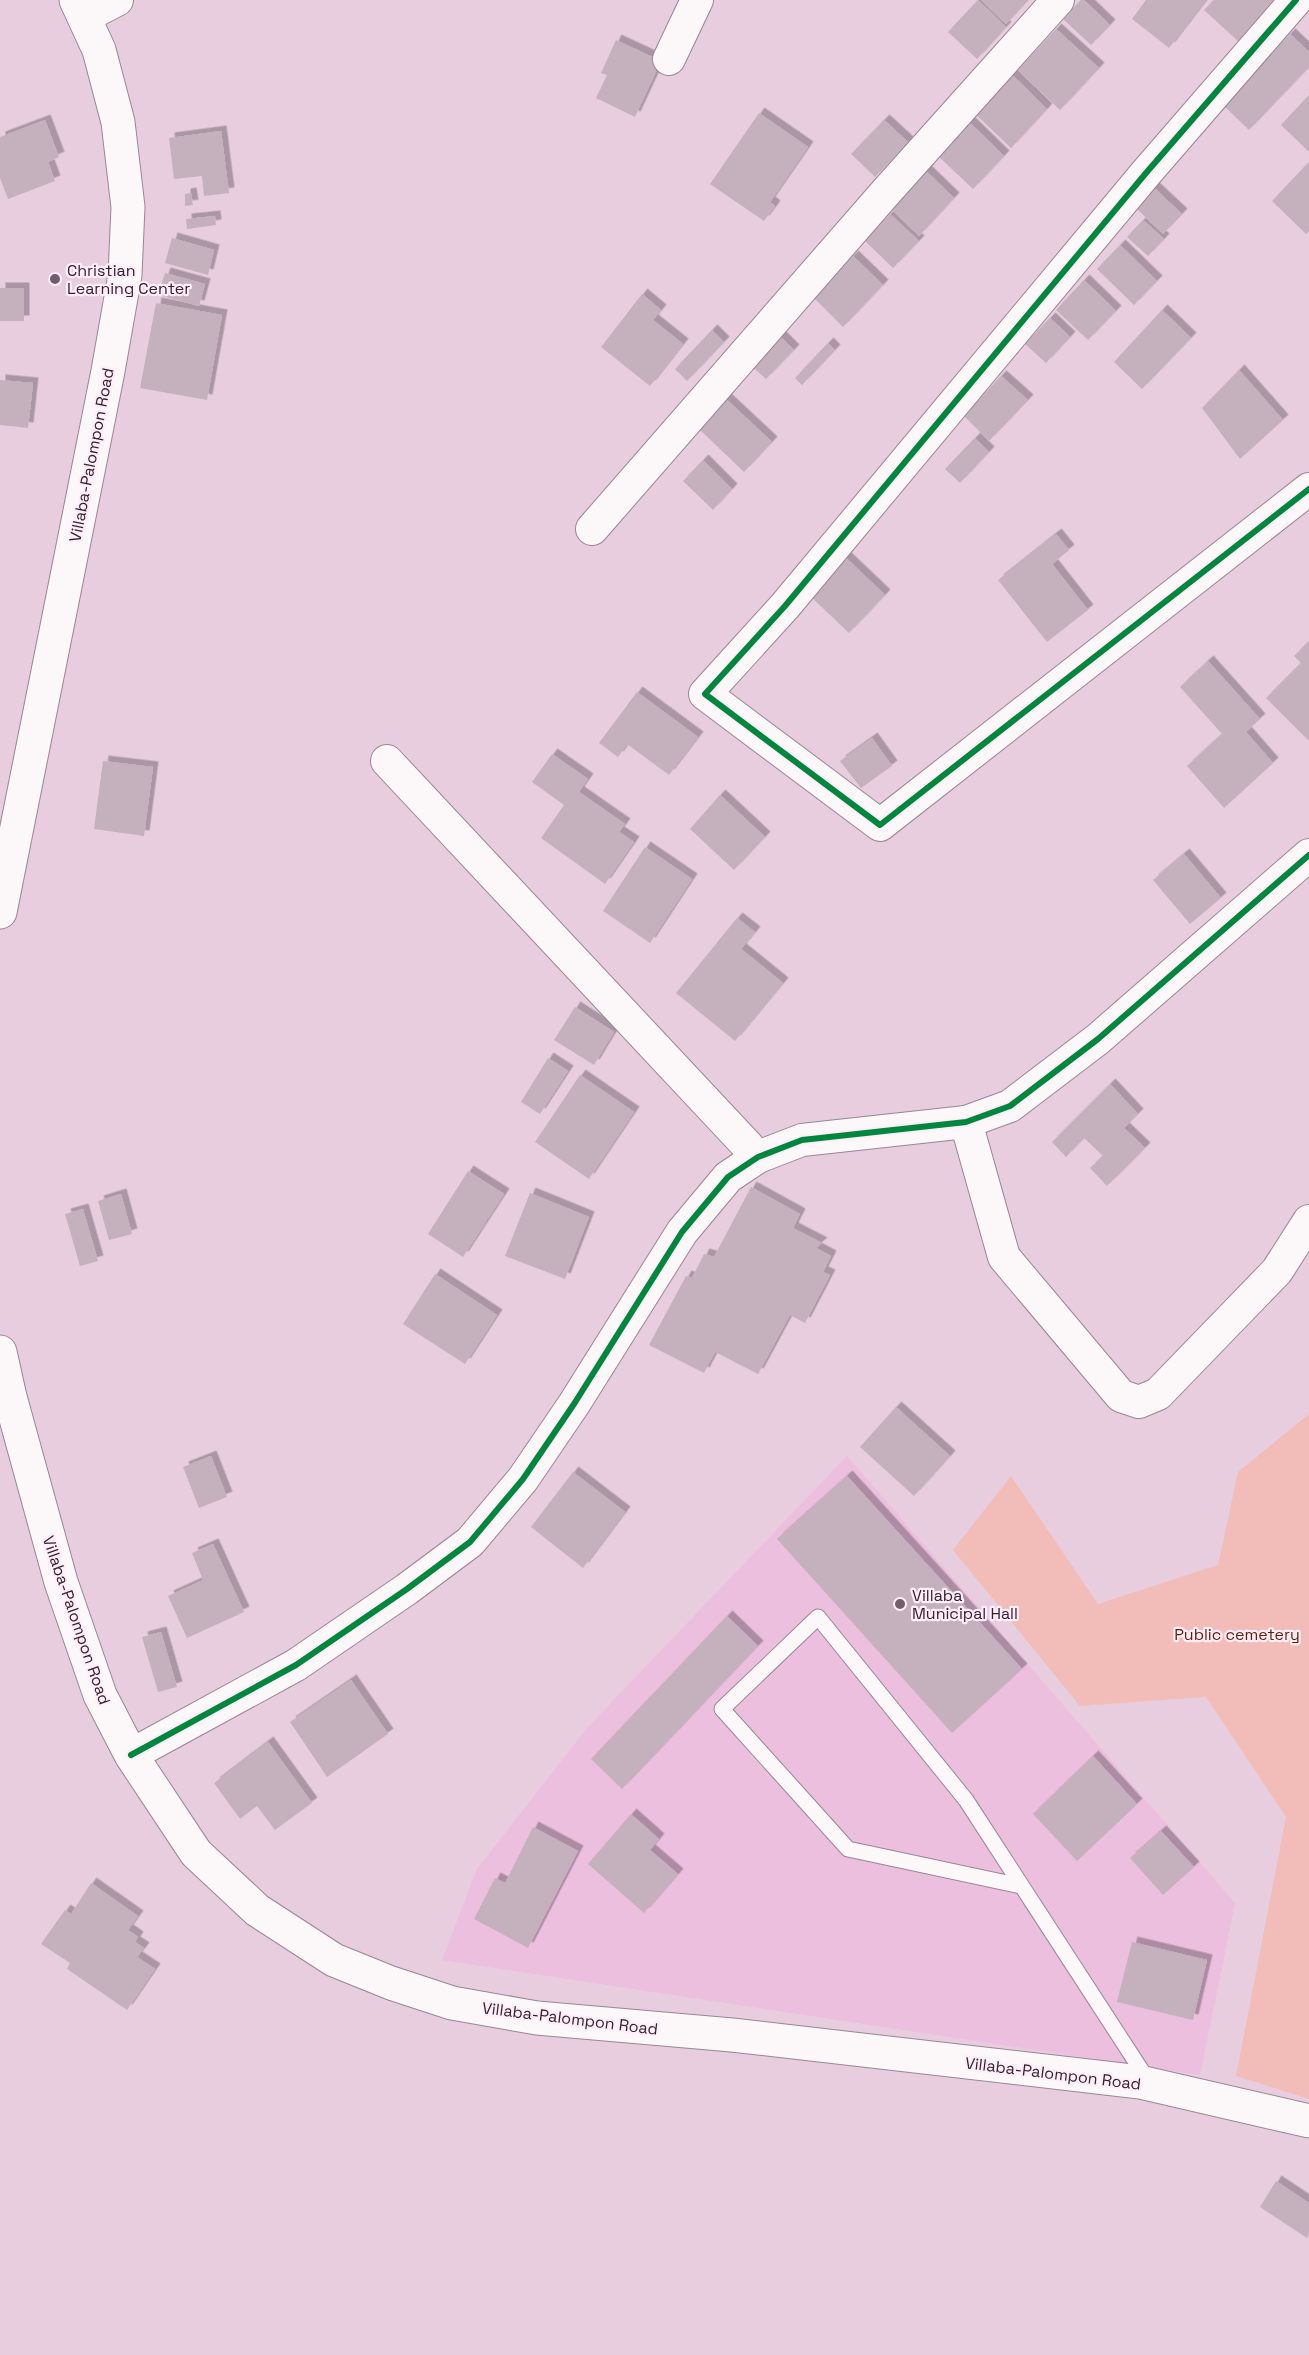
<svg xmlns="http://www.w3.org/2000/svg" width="1309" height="2355" font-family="'Space Grotesk',sans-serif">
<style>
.built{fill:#ebbfdd}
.green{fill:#f2bdb8}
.building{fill:#c5b0be;filter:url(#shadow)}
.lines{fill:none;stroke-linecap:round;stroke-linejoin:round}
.lane-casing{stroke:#998593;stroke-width:17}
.street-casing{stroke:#998593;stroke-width:34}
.primary-casing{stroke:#998593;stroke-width:35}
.lane{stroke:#fcf8fa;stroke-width:15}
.street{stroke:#fcf8fa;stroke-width:32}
.primary{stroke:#fcf8fa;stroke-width:33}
.cycleway-casing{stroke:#ffeef9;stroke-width:10}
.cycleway{stroke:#00873e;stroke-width:6}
.poi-dot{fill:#735d6c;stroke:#ffeef9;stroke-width:2}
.labels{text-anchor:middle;stroke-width:4.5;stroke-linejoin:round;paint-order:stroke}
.poi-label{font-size:16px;fill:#34212e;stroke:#ffeef9;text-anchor:start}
.street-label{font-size:16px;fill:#34212e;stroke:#ffeef9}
.park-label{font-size:16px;fill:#621d02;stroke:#ffeef9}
</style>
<defs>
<filter id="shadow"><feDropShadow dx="5.5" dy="-5.5" stdDeviation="0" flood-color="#0004"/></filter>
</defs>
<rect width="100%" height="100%" fill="#e8cddf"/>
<!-- built -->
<path class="built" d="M847,1456L1235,1903L1200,2075L442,1960L477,1869L587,1728Z"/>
<!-- green -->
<path class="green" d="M1309,1414V2099L1236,2076L1286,1817L1206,1697L1080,1706L953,1550L1011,1476L1098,1604L1218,1565L1238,1472Z"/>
<!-- building -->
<g class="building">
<path d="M978,0L1006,27L977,59L948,32Z"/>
<path d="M981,0H1028L1006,24Z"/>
<path d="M1081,0H1084L1110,25L1091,45L1063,19Z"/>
<path d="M1146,0H1206L1169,48L1132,19Z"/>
<path d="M1214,0H1275L1277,2L1240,43L1204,10Z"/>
<path d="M1056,29L1099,68L1060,110L1018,70Z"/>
<path d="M1290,34L1309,52V67L1249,130L1223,105Z"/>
<path d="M616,40L661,61L635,117L596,98L607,75L601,73Z"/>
<path d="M1003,66L1047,109L1011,148L966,105Z"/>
<path d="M1309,95V152L1281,125Z"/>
<path d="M759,113L808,147L770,202L775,206L764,221L710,184Z"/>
<path d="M966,119L1004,156L973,189L935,153Z"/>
<path d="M45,120L59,157L48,162L55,181L8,199L0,178V137Z"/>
<path d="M884,120L908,142L875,177L851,154Z"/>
<path d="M221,131L229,193L204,196L202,176L174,179L169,138Z"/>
<path d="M1309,162V231L1306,234L1272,201Z"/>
<path d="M922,167L954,198L919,236L886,204Z"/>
<path d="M1151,185L1182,214L1163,234L1132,204Z"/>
<path d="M191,193L193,205L185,206V194Z"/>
<path d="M890,214L919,241L893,268L865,241Z"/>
<path d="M215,216L216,225L187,229L186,219Z"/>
<path d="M1143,220L1164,239L1148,256L1127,237Z"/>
<path d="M172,238L214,250L208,275L165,263Z"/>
<path d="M1120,245L1157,281L1134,305L1097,269Z"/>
<path d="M853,256L883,285L843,327L813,297Z"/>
<path d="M165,273L205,284L199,306L158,295Z"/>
<path d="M1084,280L1116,311L1088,340L1056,310Z"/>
<rect x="0" y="288" width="24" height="33"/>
<path d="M642,294L661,310L653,320L683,344L650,386L601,347Z"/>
<path d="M156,303L222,315L207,400L140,388Z"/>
<path d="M1162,310L1191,338L1142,389L1114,362Z"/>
<path d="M1050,318L1070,337L1046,363L1025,344Z"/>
<path d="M712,330L724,342L687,381L675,369Z"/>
<path d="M774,330L794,350L766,379L746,361Z"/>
<path d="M828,343L835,350L802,385L795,378Z"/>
<path d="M1239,370L1283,420L1240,459L1202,408Z"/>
<path d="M1001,376L1028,400L989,441L964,416Z"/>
<path d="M0,380L33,383L28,428L0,425Z"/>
<path d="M725,398L772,442L744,472L697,427Z"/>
<path d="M975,438L989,452L960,483L945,469Z"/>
<path d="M703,460L732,489L713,510L683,481Z"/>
<path d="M1056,534L1069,550L1052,564L1088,610L1047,642L998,580Z"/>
<path d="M843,555L885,595L849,633L807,593Z"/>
<path d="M1309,641V741L1266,698L1301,663L1294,656Z"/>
<path d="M1208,661L1260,719L1246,732L1273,763L1224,808L1187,766L1222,734L1180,687Z"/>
<path d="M637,692L698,737L669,775L627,744L618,757L599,743Z"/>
<path d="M872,738L892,766L861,788L840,761Z"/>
<path d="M552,754L588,779L579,792L625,824L619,832L634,842L605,884L541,838L564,805L532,782Z"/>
<path d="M103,761L153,767L144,836L94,829Z"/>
<path d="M720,795L765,837L734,870L690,829Z"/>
<path d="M645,847L692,879L650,943L603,911Z"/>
<path d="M1184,854L1221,898L1190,924L1153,880Z"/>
<path d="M737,918L755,932L741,949L783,983L735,1041L676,993Z"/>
<path d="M575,1007L614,1032L594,1065L554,1040Z"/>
<path d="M548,1058L568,1071L540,1114L521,1102Z"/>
<path d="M580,1075L634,1112L589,1179L535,1142Z"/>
<path d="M1110,1084L1138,1114L1124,1128L1145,1148L1107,1186L1090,1168L1103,1156L1084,1138L1066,1157L1052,1142Z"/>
<path d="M468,1171L504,1194L463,1257L428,1234Z"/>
<path d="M751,1187L800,1214L793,1228L822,1243L816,1248L831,1256L823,1272L830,1275L805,1323L790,1315L758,1374L715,1352L704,1373L649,1345L686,1276L692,1278L704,1254L714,1257Z"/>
<path d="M530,1193L589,1217L565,1279L505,1256Z"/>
<path d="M121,1194L132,1234L109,1240L98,1201Z"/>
<path d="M83,1209L98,1261L80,1266L65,1214Z"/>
<path d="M435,1274L497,1315L465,1364L403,1324Z"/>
<path d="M896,1407L950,1456L914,1496L860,1447Z"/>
<path d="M211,1456L227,1497L199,1508L183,1467Z"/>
<path d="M573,1472L625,1512L583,1568L531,1527Z"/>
<path d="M847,1476L1022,1669L952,1733L777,1539Z"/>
<path d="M213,1544L244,1612L187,1638L168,1596L203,1580L192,1553Z"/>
<path d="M727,1616L758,1646L622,1789L591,1759Z"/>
<path d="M161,1632L177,1687L158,1692L142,1637Z"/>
<path d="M351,1680L388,1734L327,1777L290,1722Z"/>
<path d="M268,1742L312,1803L275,1830L257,1806L240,1819L214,1783Z"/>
<path d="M1093,1756L1137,1804L1077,1861L1033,1814Z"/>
<path d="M631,1814L659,1839L650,1850L678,1874L644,1913L588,1864Z"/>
<path d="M533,1827L578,1851L528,1948L474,1919L495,1878L505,1883Z"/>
<path d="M1161,1831L1194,1867L1163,1895L1130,1858Z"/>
<path d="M91,1883L138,1916L128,1930L138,1937L135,1942L144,1948L137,1957L155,1969L127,2010L67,1969L70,1963L41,1944L65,1910L71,1914Z"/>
<path d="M1132,1942L1207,1960L1193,2020L1117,2002Z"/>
<path d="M1276,2181L1309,2203V2234L1307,2238L1260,2207Z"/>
</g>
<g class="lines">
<defs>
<path id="lane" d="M1021,1886L848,1849L722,1709L818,1617L966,1800L1149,2082"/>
<g id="street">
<path d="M1296,0L1146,173L785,606L705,694L880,825L1309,489"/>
<path d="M84,17L117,0"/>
<path d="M669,59L697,0"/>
<path d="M592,529L886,192L1058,0"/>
<path d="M387,761L758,1157"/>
<path d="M966,1122L1004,1257L1121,1396L1139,1402L1158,1394L1277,1271L1309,1221"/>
<path d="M131,1755L296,1665L407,1589L470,1542L523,1479L574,1404L682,1232L728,1177L758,1157L802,1140L966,1122L1010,1106L1098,1039L1309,855"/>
</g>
<g id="primary">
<path d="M0,912L108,371L125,275L128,207L118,122L99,50L76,0"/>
<path d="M0,1352L10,1397L61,1582L100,1695L131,1755L196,1853L257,1910L334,1960L391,1983L452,2003L537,2018L732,2035L1140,2082L1309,2121"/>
</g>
</defs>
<!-- lane casing -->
<use href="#lane" class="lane-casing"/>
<!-- street casing -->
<use href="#street" class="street-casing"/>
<!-- primary casing -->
<use href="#primary" class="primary-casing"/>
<!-- lane -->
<use href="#lane" class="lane"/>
<!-- street -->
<use href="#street" class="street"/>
<!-- primary -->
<use href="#primary" class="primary"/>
<defs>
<g id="cycleway">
<path d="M1296,0L1146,173L785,606L705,694L880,825L1309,489"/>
<path d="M131,1755L296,1665L407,1589L470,1542L523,1479L574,1404L682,1232L728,1177L758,1157L802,1140L966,1122L1010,1106L1098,1039L1309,855"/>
</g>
</defs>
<!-- cycleway casing -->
<use href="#cycleway" class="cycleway-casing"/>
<!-- cycleway -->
<use href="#cycleway" class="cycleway"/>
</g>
<!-- markers -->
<g class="poi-dot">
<circle cx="55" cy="279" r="6"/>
<circle cx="900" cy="1604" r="6"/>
</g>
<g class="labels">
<!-- poi labels -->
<g class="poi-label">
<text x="67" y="276">Christian<tspan x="67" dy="18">Learning Center</tspan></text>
<text x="912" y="1601">Villaba<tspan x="912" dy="18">Municipal Hall</tspan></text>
</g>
<!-- street labels -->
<g class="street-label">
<text transform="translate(91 455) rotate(-79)" y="6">Villaba-Palompon Road</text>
<text transform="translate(77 1620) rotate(71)" y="6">Villaba-Palompon Road</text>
<text transform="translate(570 2018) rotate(7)" y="6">Villaba-Palompon Road</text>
<text transform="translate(1053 2073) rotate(7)" y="6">Villaba-Palompon Road</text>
</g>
<!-- park labels -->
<g class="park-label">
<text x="1237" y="1640">Public cemetery</text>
</g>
</g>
</svg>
